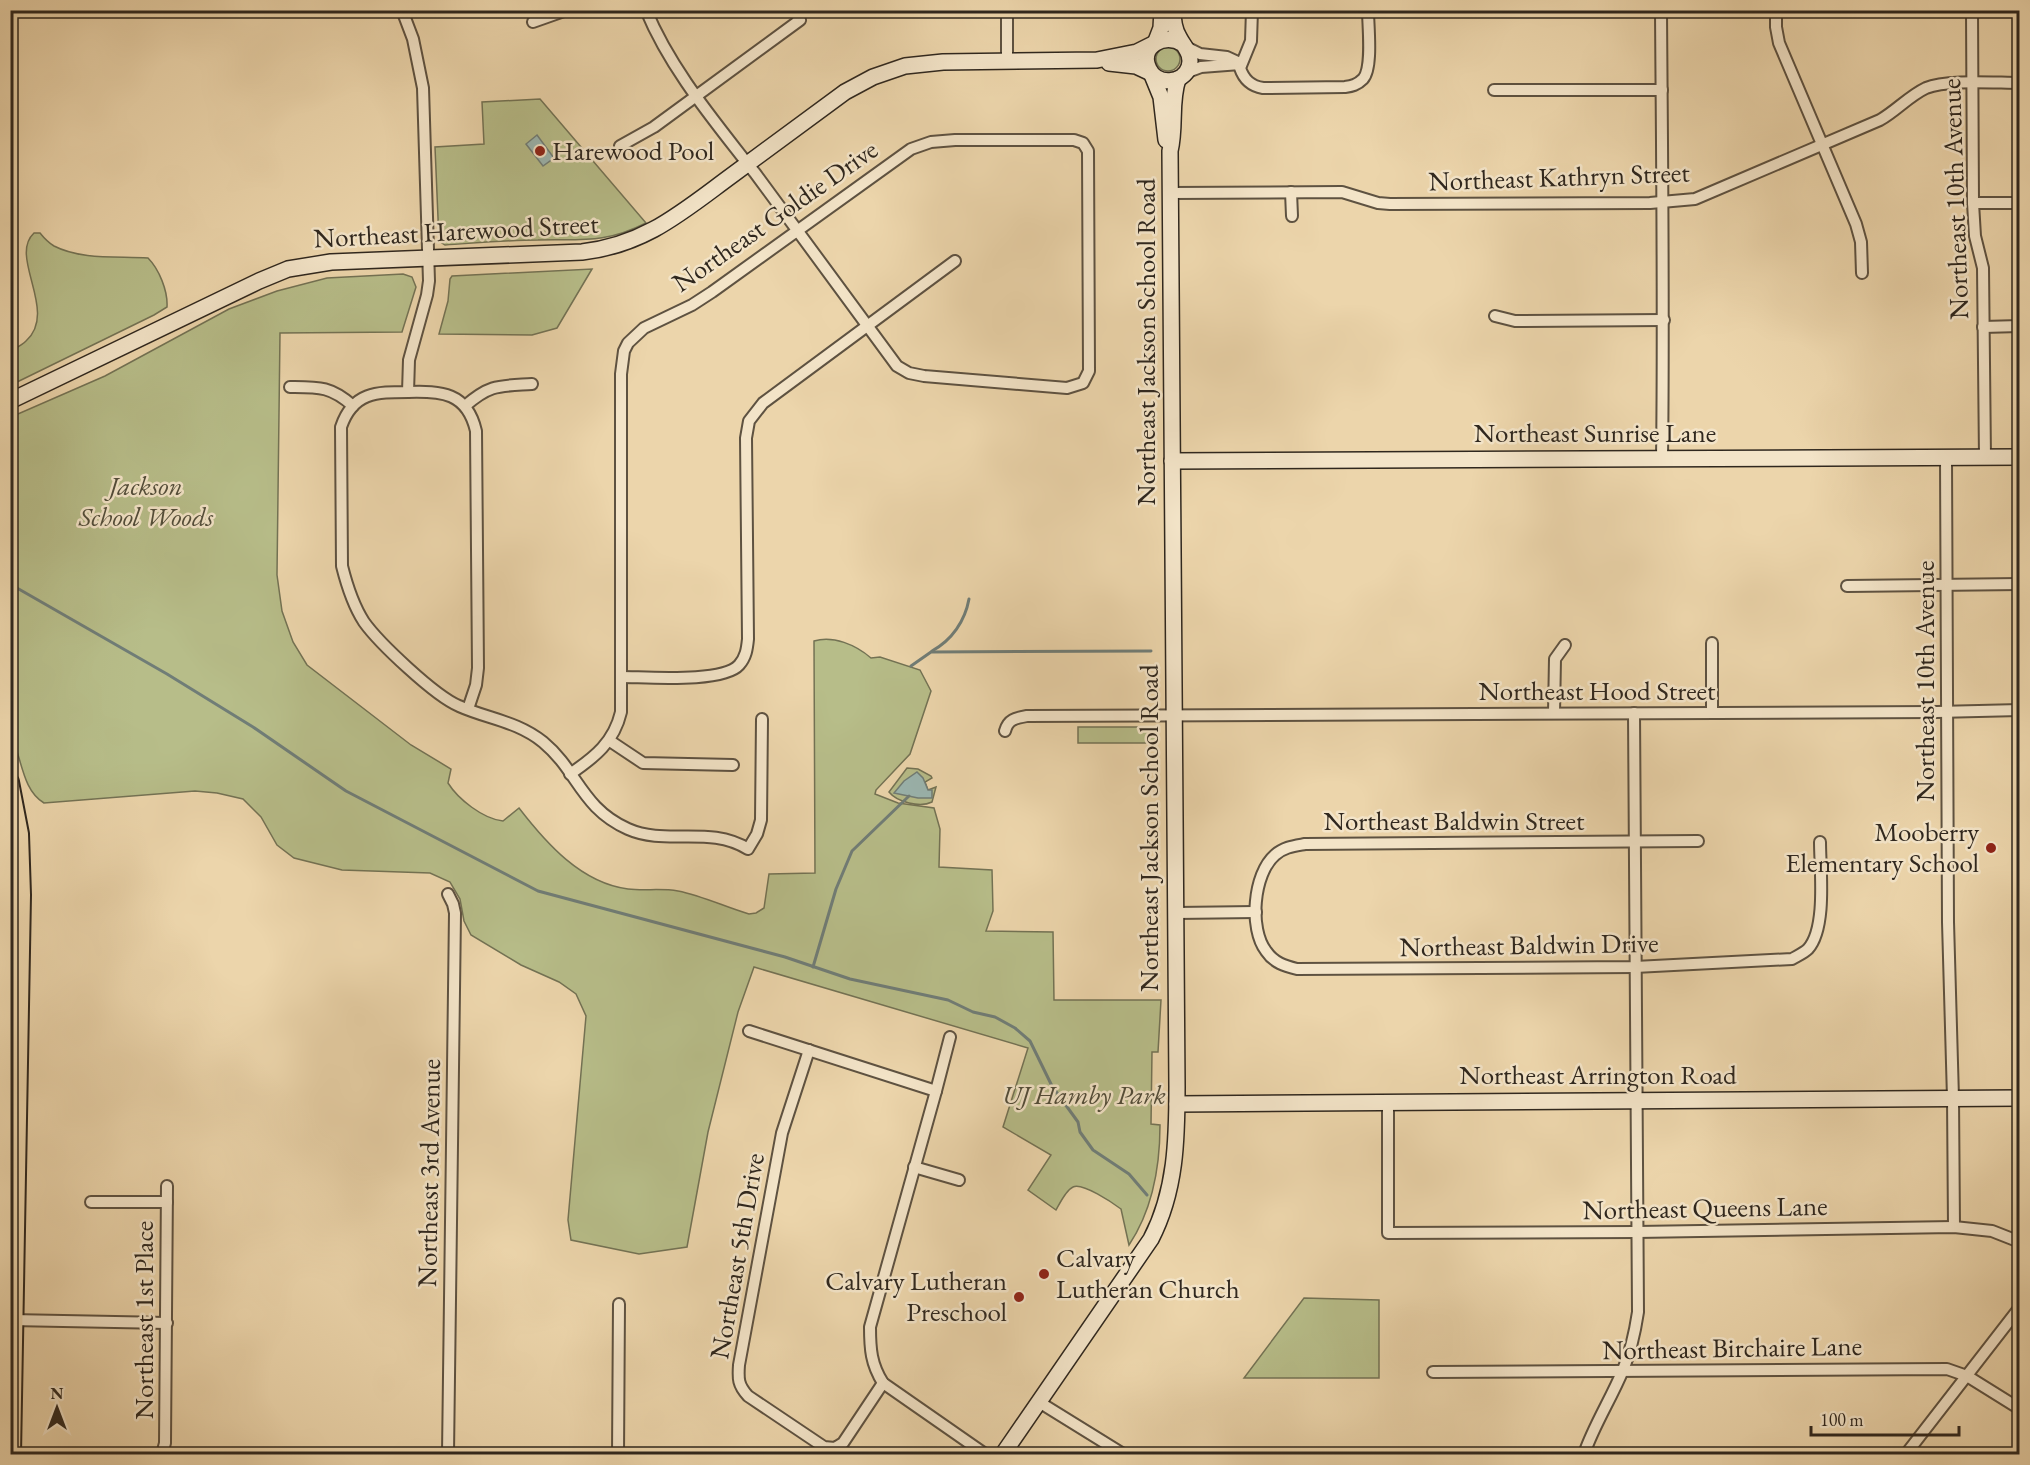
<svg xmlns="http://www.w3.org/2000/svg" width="2030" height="1465" font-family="'EB Garamond',serif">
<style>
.green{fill:#b7bd89;stroke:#737254;stroke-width:1.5}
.water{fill:#9bb7b2;stroke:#707d77;stroke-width:1.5}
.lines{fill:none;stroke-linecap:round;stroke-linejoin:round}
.stream{stroke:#707d77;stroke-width:3}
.street-casing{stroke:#5e5241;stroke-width:14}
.secondary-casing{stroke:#2f271e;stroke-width:18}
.primary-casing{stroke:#2f271e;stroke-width:20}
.street{stroke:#f3e4c8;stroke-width:10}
.secondary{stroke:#f3e4c8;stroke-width:15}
.primary{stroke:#ecd5ab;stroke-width:16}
.poi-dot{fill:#8f2418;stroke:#f3e4c8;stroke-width:2}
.labels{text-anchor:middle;stroke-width:5;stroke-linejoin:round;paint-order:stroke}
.poi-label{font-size:27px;fill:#2f271e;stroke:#f3e4c8;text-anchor:start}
.street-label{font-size:27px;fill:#2f271e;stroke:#f3e4c8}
.park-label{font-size:27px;font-style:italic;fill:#514c39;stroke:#f3e4c8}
</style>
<rect width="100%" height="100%" fill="#ecd5ab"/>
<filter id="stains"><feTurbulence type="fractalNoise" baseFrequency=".00333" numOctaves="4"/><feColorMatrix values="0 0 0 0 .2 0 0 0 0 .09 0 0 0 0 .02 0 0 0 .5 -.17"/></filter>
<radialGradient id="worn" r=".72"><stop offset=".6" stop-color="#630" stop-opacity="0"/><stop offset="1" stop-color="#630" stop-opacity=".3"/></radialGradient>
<!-- green -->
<g class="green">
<circle cx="1168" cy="59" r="12"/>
<path d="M540,99L646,223C605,244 581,239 538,240C507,240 476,243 445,245L439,241L435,147L484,144L482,102Z"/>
<path d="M34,233H40C44,238 49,243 54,246C81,260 118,256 148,258C159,269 168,291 167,307L154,315L11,385V351C16,348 22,345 26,341C59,311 8,257 34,233Z"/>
<path d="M592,269L557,328L532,335L439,334L448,301L450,279L452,276Z"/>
<path d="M403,274L412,277L416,287L402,332L280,333L277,575L282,611L293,642L307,665L411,745L451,769L448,783C458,799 483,819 503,821L519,808C546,843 581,883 628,889C645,891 661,888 678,891C703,896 725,907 749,914L756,913L764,908L769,874L815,873L814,641C833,635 856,645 871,658L880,657L920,670L931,691L910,754L876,790L875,794L898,803L934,808L940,829L939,867L992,870L993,911L986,931L1053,932L1054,1000H1161L1158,1052H1152L1151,1124L1160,1125C1160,1167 1153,1209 1129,1245L1121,1209C1113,1203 1082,1182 1073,1187C1066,1190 1060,1203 1056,1210L1028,1190L1051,1155L1003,1127L1028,1048L754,967L738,1012L708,1132L687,1247L639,1254L571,1240L568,1220L586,1016L576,994L559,982L521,965L471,935L464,921L460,899L450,882L430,873L342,870L294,858L277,845L261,817L243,799L217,793L195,791L44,803C22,790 22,758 11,735V417L105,376L229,309L277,291L327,278Z"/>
<path d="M1078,727H1151L1157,732L1158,743H1078Z"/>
<path d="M907,768L918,769L931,776L932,778L925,782L928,790L936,787L932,802C920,808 897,802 889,792Z"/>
<path d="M1304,1298L1379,1300V1378H1244Z"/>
</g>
<!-- water -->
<g class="water">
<path d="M537,135L554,158L543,166L526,144Z"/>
<path d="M917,772L923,778L928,790H932V798H918L894,793L904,781Z"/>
</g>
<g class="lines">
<!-- stream -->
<g class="stream">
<path d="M10,584L167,674L253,727L346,791L538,891L785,957L850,979L948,1000L973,1012L995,1017L1015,1028L1030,1041L1052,1086L1078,1122L1080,1132L1093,1150L1129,1174L1147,1195"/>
<path d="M932,651C952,640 965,621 969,599"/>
<path d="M911,666L931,652L1151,651"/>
<path d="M813,967L836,889L852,851L909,796"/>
</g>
<defs>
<g id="street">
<path d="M402,10L413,39L423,88L429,281L427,295L409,360L408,392C376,392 353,392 341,427L342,566C347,586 353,605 364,622C379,643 435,696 459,706C488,719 517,721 543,742C578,771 581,808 628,829C666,846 710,825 748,849L757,834L761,820L762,719"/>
<path d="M1252,10L1251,41L1240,68C1244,80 1251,86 1263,88L1345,87C1352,86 1357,85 1363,79C1373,68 1368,26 1368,10"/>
<path d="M1661,10C1662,160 1664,309 1662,458"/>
<path d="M1776,10V27L1779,43L1856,224L1861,242L1862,273"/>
<path d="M1972,10L1973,203L1975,236L1983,268L1985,458"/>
<path d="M533,22L567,10"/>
<path d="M1186,47L1200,54L1227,57L1240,63"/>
<path d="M1007,61V10"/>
<path d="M1185,73L1201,67L1240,64"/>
<path d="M1494,90H1662"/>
<path d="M620,146L654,127L800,20L794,10"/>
<path d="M1291,192L1292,216"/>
<path d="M1170,193L1342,192L1378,203L1390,204L1650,203L1695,199L1880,120C1896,111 1909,96 1926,88C1947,79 1995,83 2020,83"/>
<path d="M1973,203H2020"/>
<path d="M1495,316L1515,321L1664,320"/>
<path d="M1983,327L2020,326"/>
<path d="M290,387C318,387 331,386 353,406"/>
<path d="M408,392C441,391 467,392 476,431L478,668L476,685L468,709"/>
<path d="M465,406C490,384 499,386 532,384"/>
<path d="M1946,458L1948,922L1953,1098L1954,1227"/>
<path d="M1847,586L2020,584"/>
<path d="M1712,643V713"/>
<path d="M621,677C647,677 723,683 739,665C746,657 747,649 748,639L746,438L749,421L763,403L955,261"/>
<path d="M1554,713L1555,659L1565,645"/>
<path d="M1005,731C1008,719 1016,718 1027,716L1937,712L2020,710"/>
<path d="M610,741L643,763L733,765"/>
<path d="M570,774C595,757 614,742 621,712V374L624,351L628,343L644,328L692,305L712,292L911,149L931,142L955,140H1074L1083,143L1088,151L1089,371L1083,383L1067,388L924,376L909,373L897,366L755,173L750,167C712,118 670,68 646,10"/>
<path d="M1698,841L1305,844C1294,846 1284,847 1275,855C1253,874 1249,929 1266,951C1274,963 1285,966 1297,969L1635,967L1792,959C1797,956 1804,953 1808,949C1827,928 1820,869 1820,842"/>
<path d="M448,894L453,904L455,913L448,1454"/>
<path d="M1176,913L1256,912"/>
<path d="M749,1031L936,1091"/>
<path d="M950,1037L936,1091L870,1327C870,1349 871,1364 883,1383L985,1454"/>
<path d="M809,1050L782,1133L739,1365C738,1379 738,1385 748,1396L824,1447L835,1448L843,1443L883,1383"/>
<path d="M1388,1103V1233L1637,1232L1954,1227L1992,1231L2020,1242"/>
<path d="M914,1167L959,1180"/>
<path d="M91,1202H167"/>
<path d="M11,1320L167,1323"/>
<path d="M1433,1372L1947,1369L1967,1376L2020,1409"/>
<path d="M1039,1402L1123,1454"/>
<path d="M162,1454L165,1443L167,1186"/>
<path d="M618,1454L619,1304"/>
<path d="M1584,1454C1594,1425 1611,1399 1623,1370C1631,1351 1635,1332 1638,1312L1634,713"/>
<path d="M1906,1454L2020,1307"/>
</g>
<g id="secondary">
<path d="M1173,10C1173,20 1174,29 1179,37C1184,47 1193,54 1189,67C1183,84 1157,86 1149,69C1138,46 1165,32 1183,44"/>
<path d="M1156,41L1161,28L1162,10"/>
<path d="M1109,63L1136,66L1151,73"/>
<path d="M1152,75L1161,97L1166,140"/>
<path d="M10,401L259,281L288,269L331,262L582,252C645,245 682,212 731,176C769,148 807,120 845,92L873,77L905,66L943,62L1097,60L1137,52L1153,44"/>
<path d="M1172,461L2020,457"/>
<path d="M1177,1104L2020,1098"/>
<path d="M1003,1454L1151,1239C1176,1191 1177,1139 1177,1086L1170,151C1176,126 1170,102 1178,79"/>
</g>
<path id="primary" d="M10,782L20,834L22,895L12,1454"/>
</defs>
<!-- street casing -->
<use href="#street" class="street-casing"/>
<!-- secondary casing -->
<use href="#secondary" class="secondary-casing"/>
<!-- primary casing -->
<use href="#primary" class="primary-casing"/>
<!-- street -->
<use href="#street" class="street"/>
<!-- secondary -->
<use href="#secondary" class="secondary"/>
<!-- primary -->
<use href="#primary" class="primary"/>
</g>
<!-- markers -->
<g class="poi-dot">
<circle cx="540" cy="151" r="6"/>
<circle cx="1991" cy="848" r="6"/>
<circle cx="1044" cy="1274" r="6"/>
<circle cx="1019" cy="1297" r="6"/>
</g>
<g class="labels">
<!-- poi labels -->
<g class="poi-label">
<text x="552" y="160">Harewood Pool</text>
<text x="1979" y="841" text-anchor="end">Mooberry<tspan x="1979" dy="31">Elementary School</tspan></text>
<text x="1056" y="1267">Calvary<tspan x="1056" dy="31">Lutheran Church</tspan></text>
<text x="1007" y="1290" text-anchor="end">Calvary Lutheran<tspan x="1007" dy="31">Preschool</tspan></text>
</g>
<!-- street labels -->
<g class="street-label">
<text transform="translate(1559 177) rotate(-2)" y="9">Northeast Kathryn Street</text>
<text transform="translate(1955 199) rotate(-92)" y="9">Northeast 10th Avenue</text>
<text transform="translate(775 216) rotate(-35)" y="9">Northeast Goldie Drive</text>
<text transform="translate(456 231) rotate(-3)" y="9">Northeast Harewood Street</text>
<text transform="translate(1146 342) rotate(-90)" y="9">Northeast Jackson School Road</text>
<text x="1595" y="442">Northeast Sunrise Lane</text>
<text transform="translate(1925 681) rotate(-90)" y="9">Northeast 10th Avenue</text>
<text x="1597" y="700">Northeast Hood Street</text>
<text x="1454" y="830">Northeast Baldwin Street</text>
<text transform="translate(1149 828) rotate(-90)" y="9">Northeast Jackson School Road</text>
<text transform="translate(1529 945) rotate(-1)" y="9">Northeast Baldwin Drive</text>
<text x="1598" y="1084">Northeast Arrington Road</text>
<text transform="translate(429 1173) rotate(-89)" y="9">Northeast 3rd Avenue</text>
<text transform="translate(1705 1208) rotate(-1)" y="9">Northeast Queens Lane</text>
<text transform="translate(737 1256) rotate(-80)" y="9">Northeast 5th Drive</text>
<text transform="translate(144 1320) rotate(-90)" y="9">Northeast 1st Place</text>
<text transform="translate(1732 1348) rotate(-1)" y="9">Northeast Birchaire Lane</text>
</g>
<!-- park labels -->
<g class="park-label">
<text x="146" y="495">Jackson<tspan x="146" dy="31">School Woods</tspan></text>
<text x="1084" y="1104">UJ Hamby Park</text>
</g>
</g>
<!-- margin -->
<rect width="2030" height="1465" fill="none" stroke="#ecd5ab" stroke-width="36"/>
<rect x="12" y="12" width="2006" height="1441" fill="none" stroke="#2f271e" stroke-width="3"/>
<rect x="18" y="18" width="1994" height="1429" fill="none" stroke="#2f271e" stroke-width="1.5"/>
<!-- north arrow -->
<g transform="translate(57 1408)" stroke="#f3e4c8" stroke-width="4.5" paint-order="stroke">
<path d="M0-4.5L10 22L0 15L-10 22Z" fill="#2f271e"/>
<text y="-9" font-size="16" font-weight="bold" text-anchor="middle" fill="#2f271e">N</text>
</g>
<!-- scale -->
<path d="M1811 1426v9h148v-9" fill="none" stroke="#2f271e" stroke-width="3"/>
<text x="1820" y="1426" font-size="18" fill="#2f271e" stroke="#f3e4c8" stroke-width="4.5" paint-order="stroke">100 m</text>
<rect width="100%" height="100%" filter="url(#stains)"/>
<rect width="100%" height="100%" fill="url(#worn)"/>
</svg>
